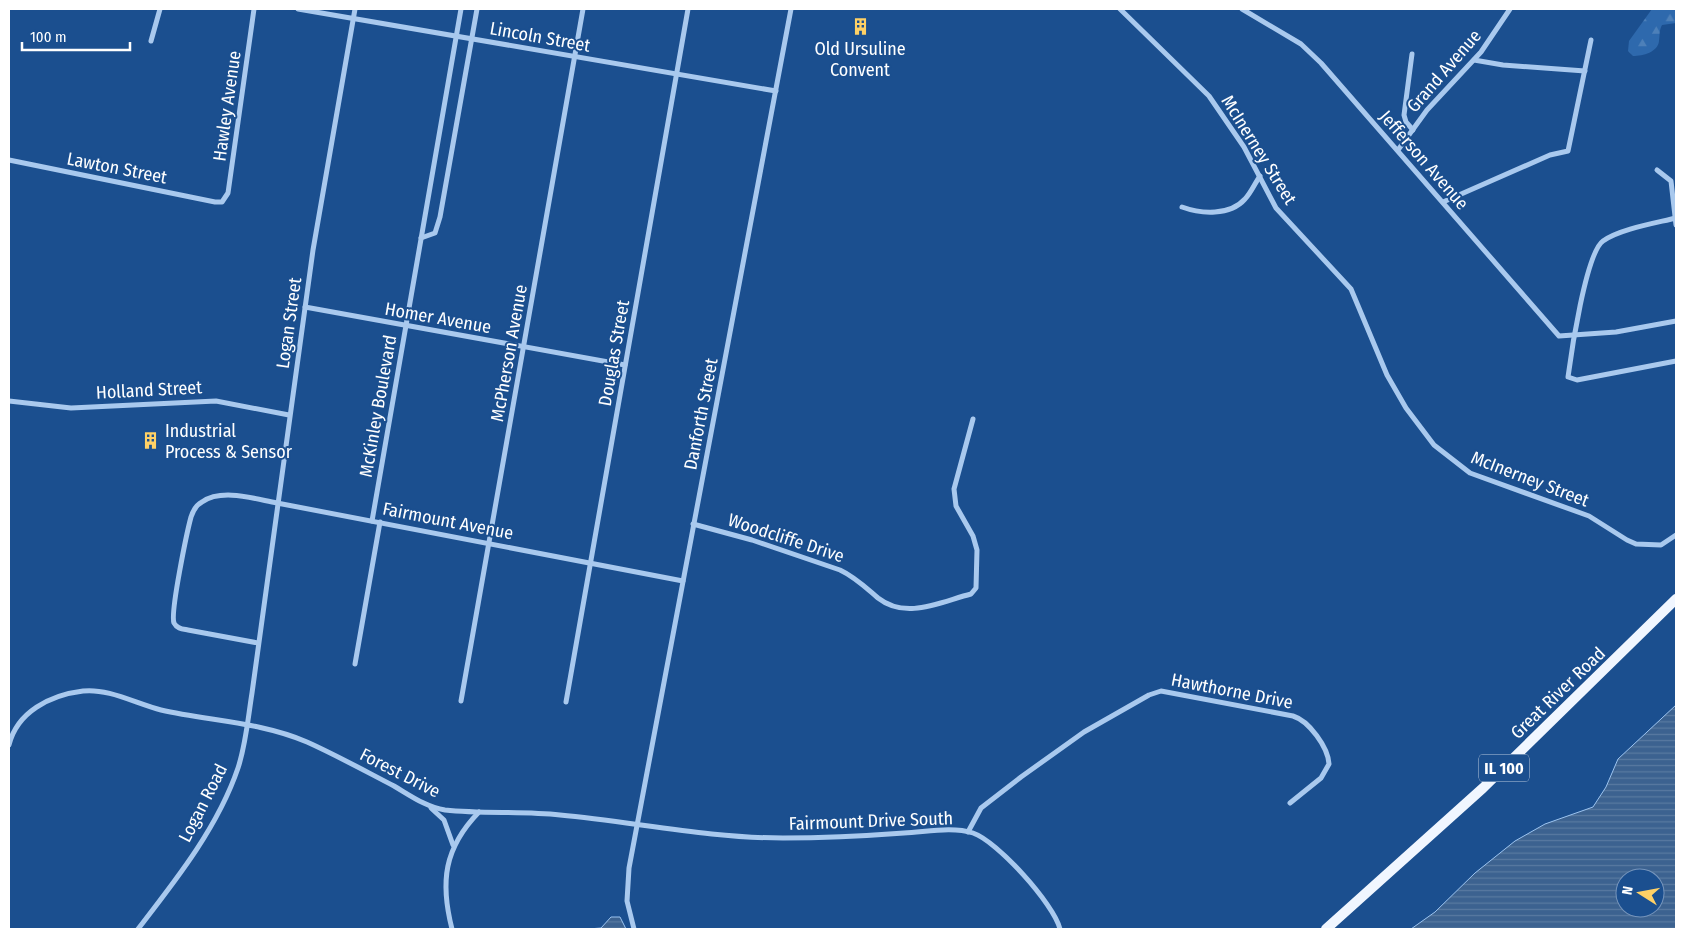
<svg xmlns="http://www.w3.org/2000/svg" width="1685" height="938" font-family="'Fira Sans Condensed',sans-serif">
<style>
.forest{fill:url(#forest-firs)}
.water{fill:url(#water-rules);stroke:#9cc4f0;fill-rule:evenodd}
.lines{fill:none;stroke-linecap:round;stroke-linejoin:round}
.minor{stroke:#a9c9ee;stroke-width:5}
.primary{stroke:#f0f6ff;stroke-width:10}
.labels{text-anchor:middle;stroke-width:4;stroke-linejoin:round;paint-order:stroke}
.shield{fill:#1b4f8f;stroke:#bbcadd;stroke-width:1}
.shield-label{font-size:16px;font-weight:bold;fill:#fff}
.street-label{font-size:18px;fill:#fff;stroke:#1b4f8f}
.poi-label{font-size:18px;fill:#fff;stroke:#1b4f8f}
</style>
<defs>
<pattern id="forest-firs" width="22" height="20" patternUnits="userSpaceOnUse" patternTransform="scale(1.25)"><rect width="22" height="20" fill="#2e69ad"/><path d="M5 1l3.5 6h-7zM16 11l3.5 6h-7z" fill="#4d80b9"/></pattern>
<pattern id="water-rules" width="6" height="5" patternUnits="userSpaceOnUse" patternTransform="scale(1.25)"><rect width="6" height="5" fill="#3c6290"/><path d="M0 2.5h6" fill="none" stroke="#597aa1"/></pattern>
</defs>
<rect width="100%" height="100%" fill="#1b4f8f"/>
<!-- forest -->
<path class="forest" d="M1652,9H1676V23L1662,25C1659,31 1660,34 1659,41C1658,52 1643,56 1633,56L1628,51L1629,41Z"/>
<!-- water -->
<g class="water">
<path d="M1676,705V929H1411L1435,912L1475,873L1515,841L1545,824L1593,807L1606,787L1618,759ZM1625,878H1655V908H1625Z"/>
<path d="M611,917H620L626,929H588L601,928Z"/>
</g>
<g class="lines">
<!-- minor -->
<g class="minor">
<path d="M298,9L776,91"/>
<path d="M1120,9L1209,96L1244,147L1276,208L1351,289L1387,375L1406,408L1434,445L1470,473L1589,516L1627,540L1636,544L1661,545L1676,535"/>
<path d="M1242,9L1301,44L1321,63L1559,336L1616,332L1676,321"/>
<path d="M151,41L160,9"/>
<path d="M1412,54L1404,115L1406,122L1413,130"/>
<path d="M1474,60L1503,65L1585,71"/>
<path d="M1398,150L1427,110L1481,52L1510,9"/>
<path d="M9,160L215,202H222L228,193L254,9"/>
<path d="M1657,170L1671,181L1676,225"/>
<path d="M1443,202L1550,155L1568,151L1591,40"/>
<path d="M1182,207C1201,214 1230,216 1245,199C1251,193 1255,183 1260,176"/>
<path d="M1676,218C1656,223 1620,229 1603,241C1586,253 1571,354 1568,377L1577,380L1676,361"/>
<path d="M421,238L435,233L440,217L477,9"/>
<path d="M305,307L625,365"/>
<path d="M9,401L71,408L216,401L289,415"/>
<path d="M372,521L461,9"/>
<path d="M693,524L752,540L840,570C855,577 865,587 878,598C906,620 940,602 971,594L976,588L977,550L973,536L956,506L954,489L973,419"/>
<path d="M258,643L188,630C183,629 177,629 174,623C170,613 187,532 191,517C193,511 196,505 202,502C222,488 255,499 277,503L683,581"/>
<path d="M355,664L380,522"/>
<path d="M461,701L583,9"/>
<path d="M566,702L688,9"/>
<path d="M9,745C17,712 50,695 83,691C108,688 137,704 161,710C209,721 261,722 307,742C336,755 365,771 394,786C411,796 426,807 445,810C483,814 522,811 560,815C635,822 708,838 783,838C824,838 864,836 904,833C926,832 952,826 973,833C997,841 1054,904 1060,929"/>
<path d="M431,808L444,820L453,845"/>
<path d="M968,832L981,808L1021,777L1084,732L1149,695L1161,691L1293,716C1309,721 1328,747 1329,764L1321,778L1290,803"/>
<path d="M138,929C176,880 218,827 238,768C246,744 248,718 252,693L313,250L355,9"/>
<path d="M452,929C440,882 444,848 479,812"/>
<path d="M634,929L627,901L629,868L791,9"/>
</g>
<!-- primary -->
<path class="primary" d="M1326,929L1483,788L1676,599"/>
</g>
<!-- icons -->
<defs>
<symbol id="building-bare" viewBox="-9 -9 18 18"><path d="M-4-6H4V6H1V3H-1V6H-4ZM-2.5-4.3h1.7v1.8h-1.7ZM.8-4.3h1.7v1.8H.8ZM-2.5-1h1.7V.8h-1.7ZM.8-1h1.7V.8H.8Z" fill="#ffd166" stroke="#1b4f8f" stroke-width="2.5" paint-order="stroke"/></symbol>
</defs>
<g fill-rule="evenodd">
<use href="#building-bare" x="848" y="14" width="25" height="25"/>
<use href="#building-bare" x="138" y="428" width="25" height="25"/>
</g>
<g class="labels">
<!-- shield labels -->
<rect class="shield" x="1479" y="754.5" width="50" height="27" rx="4"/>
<g class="shield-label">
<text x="1504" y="774">IL 100</text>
</g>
<!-- street labels -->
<g class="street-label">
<text transform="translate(540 37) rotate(10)" y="6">Lincoln Street</text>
<text transform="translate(1444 71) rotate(-49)" y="6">Grand Avenue</text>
<text transform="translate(227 106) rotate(-82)" y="6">Hawley Avenue</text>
<text transform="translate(1259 150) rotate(58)" y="6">McInerney Street</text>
<text transform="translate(1424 160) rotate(49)" y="6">Jefferson Avenue</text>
<text transform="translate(117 168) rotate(11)" y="6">Lawton Street</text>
<text transform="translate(438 318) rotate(10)" y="6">Homer Avenue</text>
<text transform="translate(289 323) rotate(-82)" y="6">Logan Street</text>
<text transform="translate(509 353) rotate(-80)" y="6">McPherson Avenue</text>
<text transform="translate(614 353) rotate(-80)" y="6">Douglas Street</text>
<text transform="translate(149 390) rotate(-3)" y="6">Holland Street</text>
<text transform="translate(378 406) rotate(-80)" y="6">McKinley Boulevard</text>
<text transform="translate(701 414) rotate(-79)" y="6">Danforth Street</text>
<text transform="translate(1530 479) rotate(21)" y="6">McInerney Street</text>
<text transform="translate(448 521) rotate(11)" y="6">Fairmount Avenue</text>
<text transform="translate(786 538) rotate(18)" y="6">Woodcliffe Drive</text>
<text transform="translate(1232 691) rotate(11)" y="6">Hawthorne Drive</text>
<text transform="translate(1558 693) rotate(-44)" y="6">Great River Road</text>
<text transform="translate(400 773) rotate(27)" y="6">Forest Drive</text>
<text transform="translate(203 803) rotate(-63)" y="6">Logan Road</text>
<text transform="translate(871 821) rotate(-2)" y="6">Fairmount Drive South</text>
</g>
<!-- poi labels -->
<g class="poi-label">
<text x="860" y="55">Old Ursuline<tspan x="860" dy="21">Convent</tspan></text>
<text x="165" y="437" text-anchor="start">Industrial<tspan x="165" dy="21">Process &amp; Sensor</tspan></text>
</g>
</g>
<!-- border -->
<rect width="1685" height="938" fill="none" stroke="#ffffff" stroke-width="20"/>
<!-- north arrow -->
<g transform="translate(1640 893) rotate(281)"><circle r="24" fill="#1b4f8f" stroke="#7695bc"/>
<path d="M0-4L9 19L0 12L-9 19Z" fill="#ffd166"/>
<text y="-8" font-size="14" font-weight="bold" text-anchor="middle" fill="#ffffff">N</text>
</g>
<!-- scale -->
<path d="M22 42v8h108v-8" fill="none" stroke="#ffffff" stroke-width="2.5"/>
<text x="30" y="42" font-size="15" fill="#ffffff" stroke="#1b4f8f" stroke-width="4" paint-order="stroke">100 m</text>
</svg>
